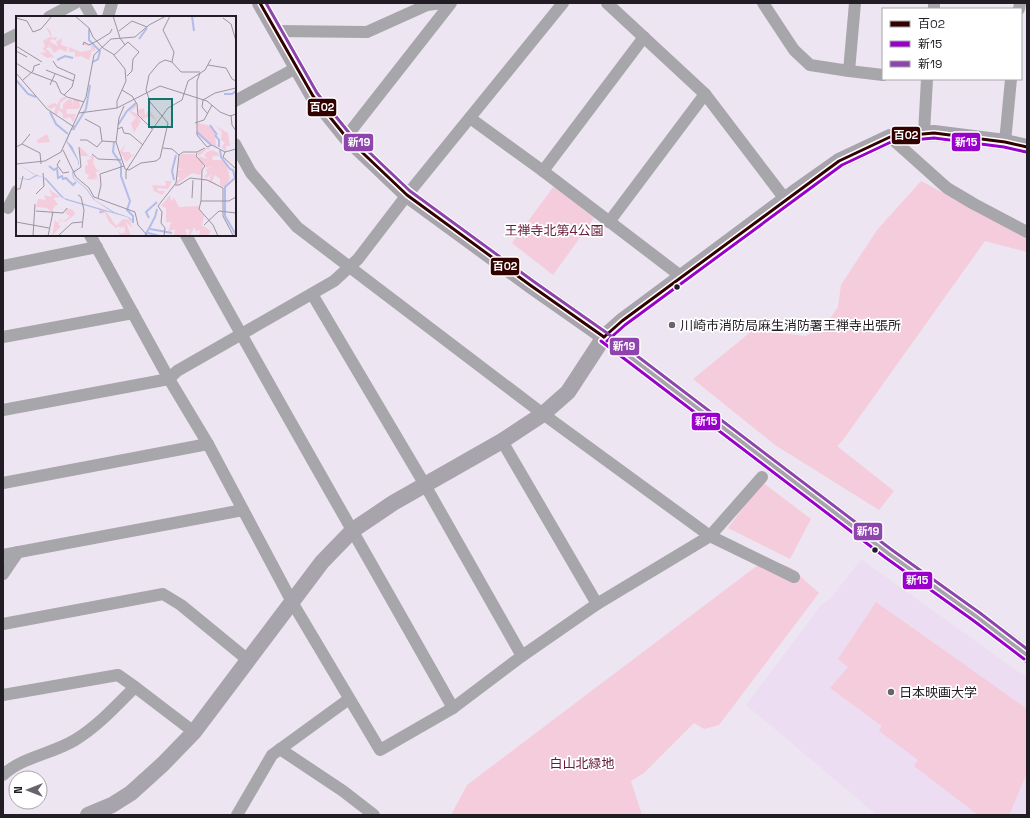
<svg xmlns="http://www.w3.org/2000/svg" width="1030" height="818" font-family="'Space Grotesk','Noto Sans JP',sans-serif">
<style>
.built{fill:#ecddf3}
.green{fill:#f5ccdb}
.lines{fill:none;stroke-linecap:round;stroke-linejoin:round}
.street{stroke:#a7a6ab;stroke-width:12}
.secondary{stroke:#a8a4ac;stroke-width:16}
.bus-1-casing{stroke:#fff;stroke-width:6}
.bus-2-casing{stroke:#fff;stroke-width:6}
.bus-3-casing{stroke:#fff;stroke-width:6}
.bus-1{stroke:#300;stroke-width:3}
.bus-2{stroke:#90c;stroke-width:3}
.bus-3{stroke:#8e44ad;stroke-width:3}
.bus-dot{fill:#221d25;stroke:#fff;stroke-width:1.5}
.poi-dot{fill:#69636d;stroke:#fff;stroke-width:1.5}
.labels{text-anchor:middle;stroke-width:3.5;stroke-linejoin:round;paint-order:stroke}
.park-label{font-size:13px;fill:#681a37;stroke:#fff}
.poi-label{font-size:13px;fill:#221d25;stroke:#fff;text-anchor:start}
.inset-river{fill:none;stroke:#b1bde8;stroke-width:2}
.inset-road{fill:none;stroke:#9c95a0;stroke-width:1}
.view{fill:#0f766e;fill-opacity:0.15;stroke:#0f766e;stroke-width:2}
.inset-edge{fill:none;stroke:#221d25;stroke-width:2}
.line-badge{stroke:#fff;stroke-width:1.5}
.badge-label{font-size:11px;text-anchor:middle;font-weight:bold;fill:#fff}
</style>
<rect width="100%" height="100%" fill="#eee5f2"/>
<!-- built -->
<path class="built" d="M861,559L1027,678V815H877L746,705L821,605L831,598Z"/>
<!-- green -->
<g class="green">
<path d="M921,181L1027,238V252L985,241L843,440L837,446L894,491L879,510L775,445L693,379L753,330L806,336L827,323L838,307L841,285L877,230Z"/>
<path d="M554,186L594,218L553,275L512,243Z"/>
<path d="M762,482L811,519L790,559L728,528Z"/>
<path d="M771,561L790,567L819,593L719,725L704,729L694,723L644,773L631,781L642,815H451L467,785L758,565Z"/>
<path d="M876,602L1027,709V773L1009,815H978L914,766L918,760L879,731L882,726L830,688L848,667L838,659Z"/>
</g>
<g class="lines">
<!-- street -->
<g class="street">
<path d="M84,3L92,17"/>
<path d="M607,3L705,94L785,199"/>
<path d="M763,3L794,50L810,65L849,71L883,75"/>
<path d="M934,9V3"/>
<path d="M1019,9L1020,3"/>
<path d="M49,17L75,3"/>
<path d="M108,17L112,3"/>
<path d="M276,31L367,32L427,5L442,3"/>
<path d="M3,41L17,34"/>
<path d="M849,71L855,3"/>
<path d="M235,101L298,67"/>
<path d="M470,118L543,171L682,277"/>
<path d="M924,133L927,79"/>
<path d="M346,137L451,3"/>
<path d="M890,137L947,188L974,204L1027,232"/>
<path d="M1005,142L1011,79"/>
<path d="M235,144L251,173L297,227L543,414L710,536L794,577"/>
<path d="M543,171L644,37"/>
<path d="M8,208L17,191"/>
<path d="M609,222L705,94"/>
<path d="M90,235L169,379L208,444L292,602L380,750L453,708L522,656L597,604L710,536L762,477"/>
<path d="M186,235C273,393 364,550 453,708"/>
<path d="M3,266L97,247"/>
<path d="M312,294L425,485L522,656"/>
<path d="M3,337L133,313"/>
<path d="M3,410L169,379L177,371L334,281L358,259L407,195L563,3"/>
<path d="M502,441L597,604"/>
<path d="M3,483L208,444"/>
<path d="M3,555L243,510"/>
<path d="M3,574L18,552"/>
<path d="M3,624L163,594L181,605L248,660"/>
<path d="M135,687L194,732"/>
<path d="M3,695L118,675L135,687C116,706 98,726 75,740C52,754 22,757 3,775"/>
<path d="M280,749L343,791L374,815"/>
<path d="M237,815L272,755L349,699"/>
</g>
<!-- secondary -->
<g class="secondary">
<path d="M260,3L313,96L346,137L407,195L530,285L604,337L889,554L977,617L1027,655"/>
<path d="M88,815L112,805L131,793L163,764L194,732L322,562L353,530L393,503L502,441L543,414L568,392L604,337L622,321L798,190L839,161L890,137L934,133L1005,142L1027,147"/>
</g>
<defs>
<g id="bus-1">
<path d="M260,3L313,96L346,137L407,195L530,285L604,337"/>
<path d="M604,337L622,321L839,161L890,137L934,133L1005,142L1027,147"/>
</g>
<g id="bus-2">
<path d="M601,341L886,558L974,621L1024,659"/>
<path d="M607,341L625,325L842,165L891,142L934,138L1004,147L1026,152"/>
</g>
<path id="bus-3" d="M266,3L317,93L350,134L410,191L533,281L607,333L892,550L980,613L1027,649"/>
</defs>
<!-- bus-1 casing -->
<use href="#bus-1" class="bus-1-casing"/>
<!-- bus-2 casing -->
<use href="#bus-2" class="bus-2-casing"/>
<!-- bus-3 casing -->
<use href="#bus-3" class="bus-3-casing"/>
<!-- bus-1 -->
<use href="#bus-1" class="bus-1"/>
<!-- bus-2 -->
<use href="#bus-2" class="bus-2"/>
<!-- bus-3 -->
<use href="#bus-3" class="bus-3"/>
</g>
<!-- markers -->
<g class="bus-dot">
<circle cx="677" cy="287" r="3.5"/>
<circle cx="875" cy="550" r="3.5"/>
</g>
<g class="poi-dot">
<circle cx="672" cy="325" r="4"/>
<circle cx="891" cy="692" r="4"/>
</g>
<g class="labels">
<!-- park labels -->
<g class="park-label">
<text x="554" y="235">王禅寺北第4公園</text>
<text x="582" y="768">白山北緑地</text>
</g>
<!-- poi labels -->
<g class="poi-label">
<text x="680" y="330">川崎市消防局麻生消防署王禅寺出張所</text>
<text x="899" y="697">日本映画大学</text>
</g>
</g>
<!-- overview -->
<g transform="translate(16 16)">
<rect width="220" height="220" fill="#eee5f2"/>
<path d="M30,11L34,14L36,22L41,21L40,24L35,23L34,26L42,30L40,26L46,22L45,29L52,31L50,36L44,33L38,37L32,28L33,32H30L38,41L31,42L24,37L30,36L26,32L29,31L27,24L30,23L31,26V22L35,21ZM68,26L79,31V35L76,34L73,44L65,40L59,41V36H53V31L65,36L75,34V30L67,29ZM49,81L51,82L44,87V93H47V88L53,83L56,84L57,90V83L63,84L64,91L61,93H50L51,98H60L57,106L54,101L47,103V98L43,94L41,99L38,97L40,90L34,93L31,90L39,87L41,89L45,82ZM120,88V91L115,95L121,98L125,105L118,117L115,107L120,102L112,94ZM128,92L129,100L133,93L141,105L134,100L126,103L122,94ZM181,107L192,109L201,116L199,124L201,131L182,120ZM200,110L212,117L214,130H210V135L205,131L209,127L205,124L206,116ZM31,118L34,126L22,127L21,124ZM110,127L106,136H114L115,139L119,138L110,146L104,136ZM64,131L74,141L76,139L78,141L77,147L81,154H85L80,156L82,166L80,161L79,164L71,163L73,159L69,157V150L72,149L71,144L76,143L72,140H64ZM193,131L194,134L191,133L183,140L191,143L188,139L191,136L196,134L202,137L203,140H197L196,144H206L211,150L214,163L211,168L207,171L204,169V163L199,159L196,165L203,170L193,165L195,158L191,162L188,160L191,158L190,153L196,151L191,152L188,147L184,159L176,157L160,169L161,164L165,162L161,161V154H166L161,152L165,138H179V140L184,142L181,137ZM149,165H156L152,173L141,172L142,175H149L146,179L138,175L136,169L150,170ZM33,173L44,181L37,182L42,188L38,191L35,200V195L31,192L20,191L22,183L30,184L28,179L36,181ZM154,179L155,185L158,182L163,191L182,190L188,200L186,209L195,215L192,220H183L184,214L180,215L178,211L174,220H172L174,214L169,213L171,220H158L159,213L152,216L155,206H150V192L145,190ZM51,192L57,194L59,198L49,206L45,204L42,208L45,210L36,220L39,204L42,207L44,203L48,205L54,200L49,197ZM83,193L90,195L100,210L107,203L114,204L116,212L110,206L115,220H104L102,214L105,218L109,216V210L108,212L105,210V213L103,210L100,212L93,206L89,197L83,198Z" fill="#f5ccdb"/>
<path d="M59,112L58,114H55L51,125L56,130L61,141L63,146L62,151L57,156L58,162L71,173L79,184L98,196L110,200L114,202L117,205L118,220L117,206L111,201L89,195L84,197V195H88L50,184L45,181L27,161L21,160L13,164L0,162L13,163L20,159L17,158L0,146L18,158L30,162L48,182L96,196L77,183L70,173L57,162L56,156L62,151V145L50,125L55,113Z" fill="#b1bde8"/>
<path class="inset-river" d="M176,0L178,15M73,13V24L84,35L82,43L77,46M123,23L131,12M41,44L49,40L57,42M0,64L12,78L20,81M208,78H216L220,75M111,95L120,87M34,96L40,108L52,118M102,109L111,95M194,109L201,119M57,114L70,93L74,69M181,116L195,129M199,119L203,124V131M98,126L97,136L105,148V160L114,185L111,194L117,200V207M204,134L205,141L214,153L217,154L219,162L209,171V194M33,150L38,154L41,152L42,162L46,160L47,163L50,162L57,169L60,166M158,164L156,155L160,139M209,194V200L220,219M133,202L130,196L141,186M134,213L156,217M132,217L144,220M129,220L139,201L141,193"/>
<path class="inset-road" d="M59,0L73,12L77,21L87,32L97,38L109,53L110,65L101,85V92M97,0L104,22L109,29M154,0L147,14L158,36L156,46L165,56H184M0,2L11,5L17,16L25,13L36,0M207,2L215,8L220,25M103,15L116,5L131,11M67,29L68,26L73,29L81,25L94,17L96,13M0,30L26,46M0,35L11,41M98,39L112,26L123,36L117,43L116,55L111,60M37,45L41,51L59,59L56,71L48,79M0,47L14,56L40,66L45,77L51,81L68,86M192,49L210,52L216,63L220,65M30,54L58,65M0,57L31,93L58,111M184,57L181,65V119L191,131L196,129L209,136L220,133M7,64L17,55L18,50L24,48M34,69L39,58M106,74L116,80L121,88L122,99L136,113M108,90L103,102L100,126L109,153L113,154L125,147L140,145L144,142L152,107L134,86L130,74L133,59L143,47L149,44L156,46M63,97L101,92L144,70L191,85L204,96L214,100L220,98M191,97L186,91L187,84L199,77L220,72M215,99L216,109L220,115M69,103L84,111L86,125M179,107L188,104L196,89M102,113L106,111L108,117L114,118L127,129M64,124H71L81,131L86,125L100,126M6,128L24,137L25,148M0,131L6,128L14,118M147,132L156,133L163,139M47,134L60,161L73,172L78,181L119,196L122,209L132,220M209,136L207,141L220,153M181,137L180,140L189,150L186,154L185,185L183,193L197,209L202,220M76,138L82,143L105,144M163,139L167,136H181L189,132M44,144L41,149L47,157L53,156M0,148L29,145L45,136L70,81L78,39L95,23L119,21L133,9L150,0M58,156L65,151L63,131M110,163V155L138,111L152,92L166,84L172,65L189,54L195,43M159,169H163L174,162L191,164L207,172V200L217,219M0,173H4L7,160M20,178L28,170L27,157M62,179L65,181L68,194L66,212M82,182L85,169L84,158L108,150M176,182L177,164M185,185H213L220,181M20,195L47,197L51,192M0,206L33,212M188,209L203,195L220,197M17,220L19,188M32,220L37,196M42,220L56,207L66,206M148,220L149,212L145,207L146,196L142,190L160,167L163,139"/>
<path class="view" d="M133,83H156V111H133Z"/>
<rect width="220" height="220" class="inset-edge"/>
</g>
<g class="line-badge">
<rect x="307" y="98" width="30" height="19" rx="4" fill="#300"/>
<rect x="891" y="126" width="30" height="19" rx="4" fill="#300"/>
<rect x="951" y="132" width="30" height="20" rx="4" fill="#90c"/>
<rect x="343" y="133" width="31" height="19" rx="4" fill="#8e44ad"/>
<rect x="490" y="257" width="30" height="19" rx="4" fill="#300"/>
<rect x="609" y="337" width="31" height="19" rx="4" fill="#8e44ad"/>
<rect x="691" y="412" width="30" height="19" rx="4" fill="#90c"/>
<rect x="853" y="522" width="30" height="19" rx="4" fill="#8e44ad"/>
<rect x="902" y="571" width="31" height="19" rx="4" fill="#90c"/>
</g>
<g class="badge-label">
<text x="322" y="111">百02</text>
<text x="906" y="139">百02</text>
<text x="966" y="146">新15</text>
<text x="359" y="146">新19</text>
<text x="505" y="270">百02</text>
<text x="624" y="350">新19</text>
<text x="706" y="425">新15</text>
<text x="868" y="535">新19</text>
<text x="917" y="584">新15</text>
</g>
<!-- border -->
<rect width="1030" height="818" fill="none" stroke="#221d25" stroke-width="8"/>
<!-- legend -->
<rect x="882" y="8" width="140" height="72" fill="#ffffff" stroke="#a7a5a8"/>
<rect x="890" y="21" width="20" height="6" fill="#330000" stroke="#a7a5a8"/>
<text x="918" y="28" font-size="12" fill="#221d25">百02</text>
<rect x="890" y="41" width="20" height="6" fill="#9900cc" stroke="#a7a5a8"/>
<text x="918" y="48" font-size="12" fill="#221d25">新15</text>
<rect x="890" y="61" width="20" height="6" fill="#8e44ad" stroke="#a7a5a8"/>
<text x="918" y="68" font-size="12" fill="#221d25">新19</text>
<!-- north arrow -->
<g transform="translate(28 790) rotate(270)"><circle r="19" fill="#ffffff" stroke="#a7a5a8"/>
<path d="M0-3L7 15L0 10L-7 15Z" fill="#69636d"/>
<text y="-6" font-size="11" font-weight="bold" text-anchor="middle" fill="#221d25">N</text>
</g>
</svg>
